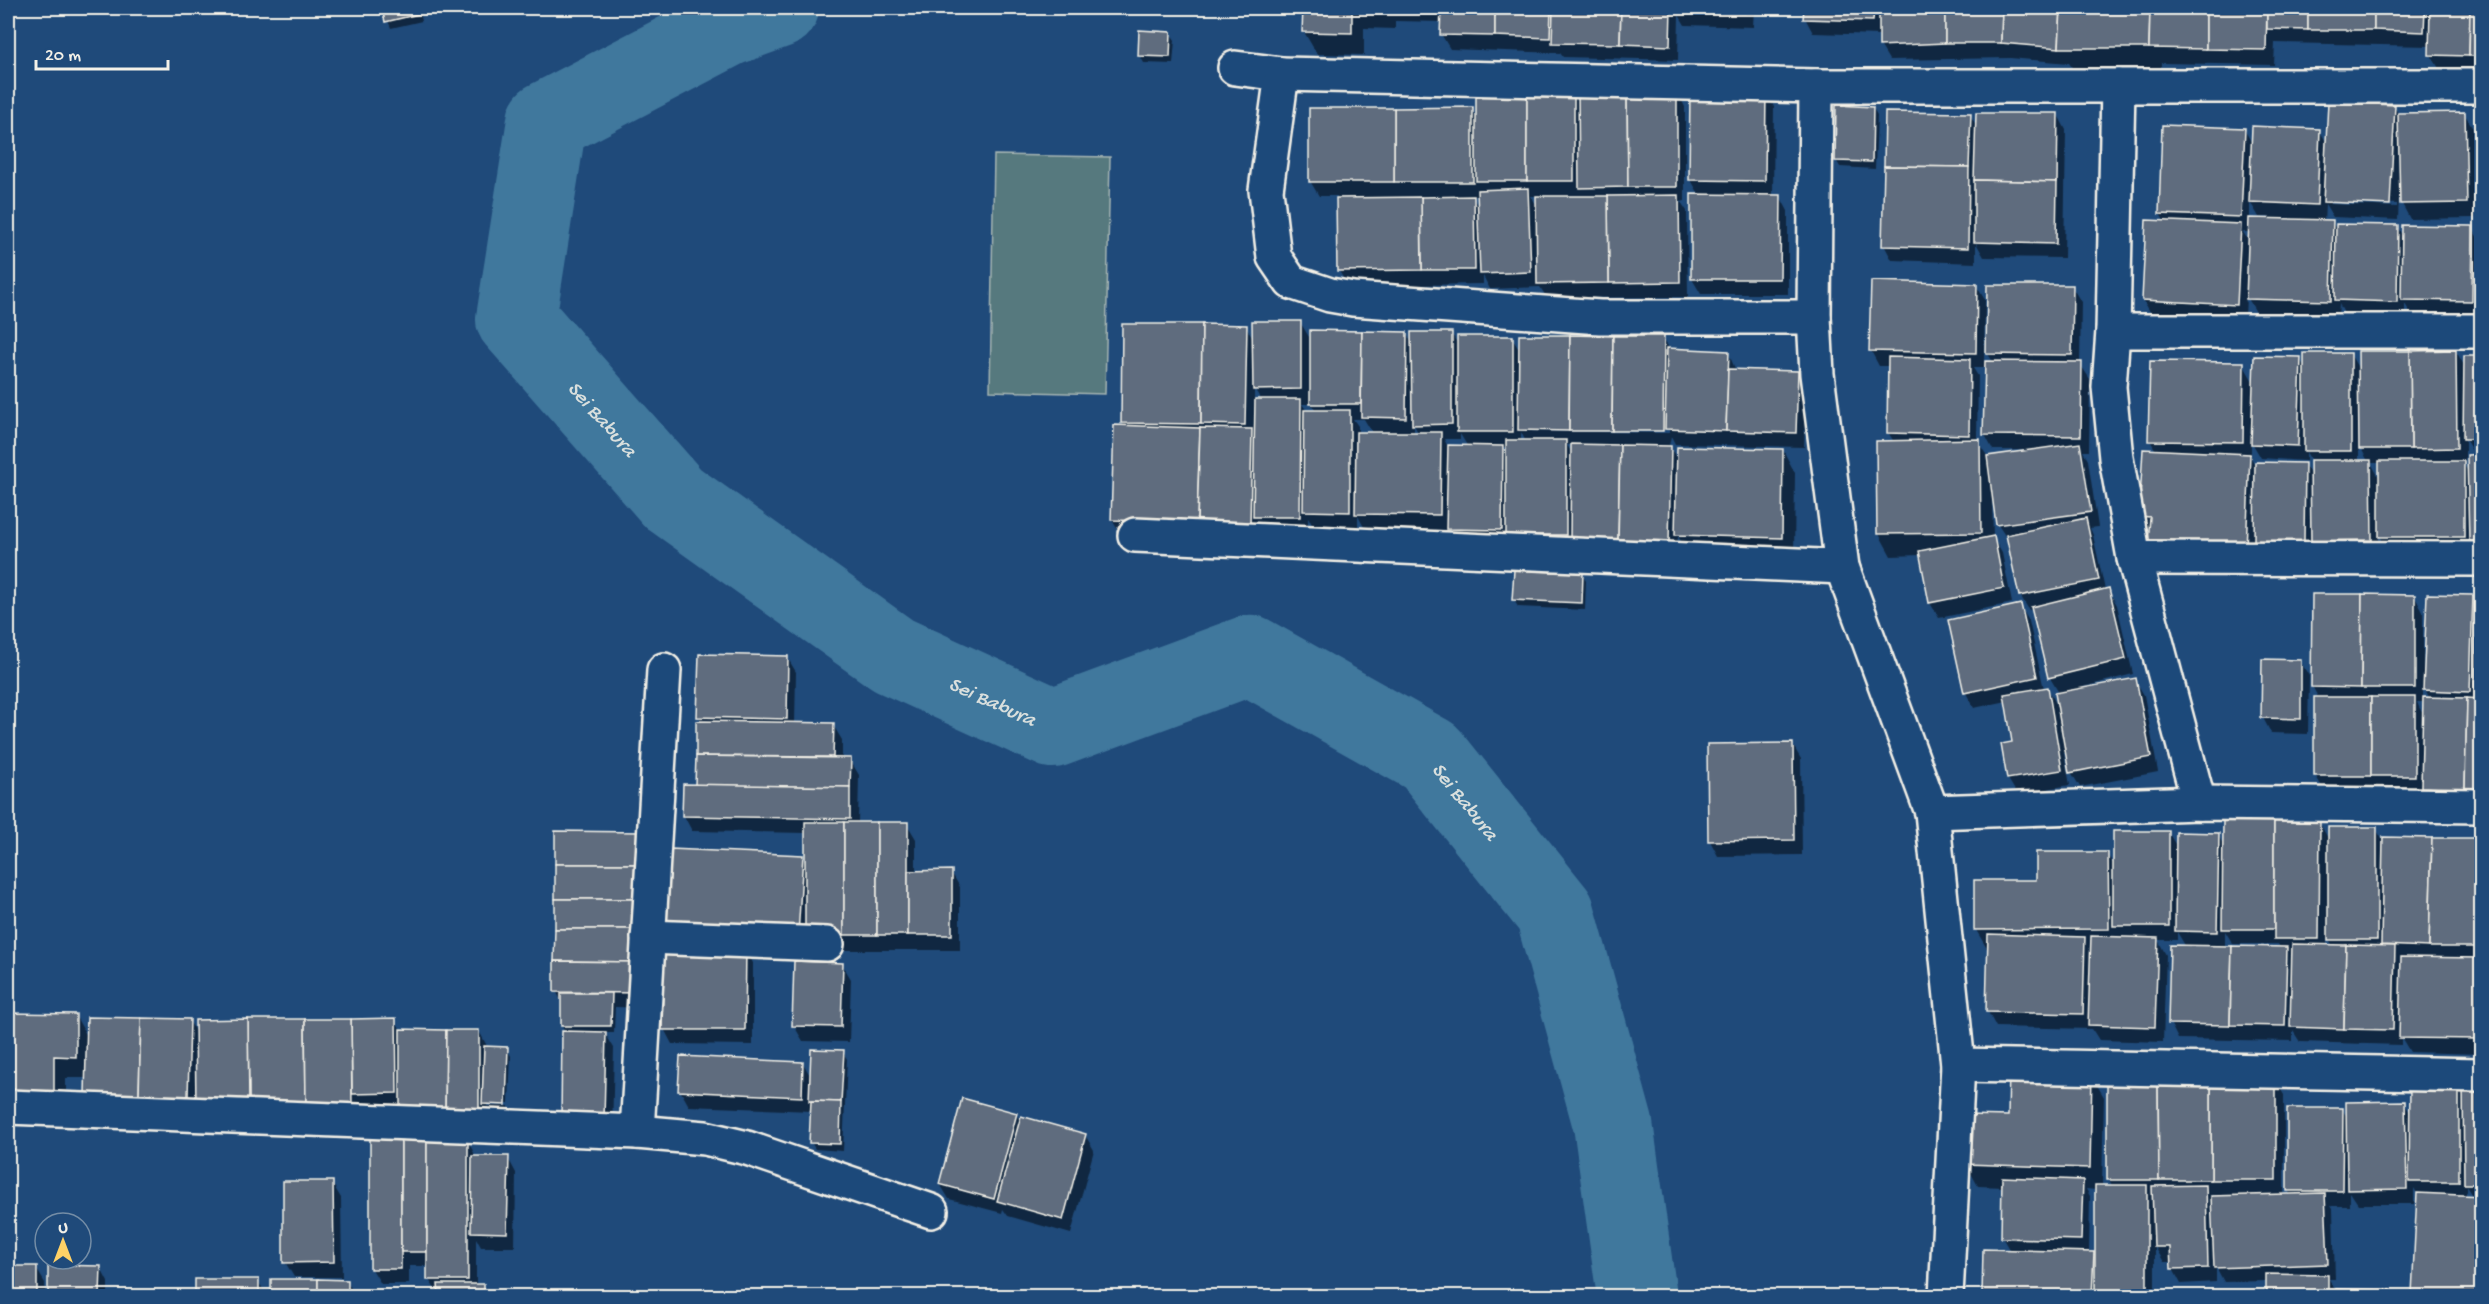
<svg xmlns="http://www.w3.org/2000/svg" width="2489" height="1304" font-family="'Gochi Hand',sans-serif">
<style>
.grass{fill:#57797e;stroke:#a6b5b3;stroke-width:1.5}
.shadow{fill:#0007;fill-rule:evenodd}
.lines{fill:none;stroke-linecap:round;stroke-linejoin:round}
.river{stroke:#41789d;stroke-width:80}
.building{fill:#5e6c7e;stroke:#f4f1e8;stroke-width:1.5}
.minor-casing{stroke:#f4f1e8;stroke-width:38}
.minor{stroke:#1f4a7a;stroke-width:33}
.labels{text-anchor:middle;stroke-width:5;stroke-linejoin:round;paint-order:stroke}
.water-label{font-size:21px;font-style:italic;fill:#d9dfdd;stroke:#1f4a7a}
</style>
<rect width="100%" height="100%" fill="#1f4a7a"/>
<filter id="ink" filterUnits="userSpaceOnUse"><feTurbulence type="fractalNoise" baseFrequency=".0167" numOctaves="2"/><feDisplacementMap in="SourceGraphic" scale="12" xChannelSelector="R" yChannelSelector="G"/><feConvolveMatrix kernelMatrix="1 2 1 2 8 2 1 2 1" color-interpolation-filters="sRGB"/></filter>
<g filter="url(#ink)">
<!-- grass -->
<path class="grass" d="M994,155L1110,157L1105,394L990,391Z"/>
<!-- shadow -->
<g class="shadow">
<path d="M383,8H419L422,21L391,28Z"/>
<path d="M1304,8H1754L1753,27L1685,25L1679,15L1678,60L1563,57L1560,53L1450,49L1441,34L1442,22L1395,21V29L1364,28V55L1317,54L1304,32Z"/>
<path d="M1805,8H2482V70H2440L2431,55V46L2275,43L2274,65L2161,63V70H2074L2069,63L2010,58L1889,60L1880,45V35L1813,33L1805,18Z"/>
<path d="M1141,32L1170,33L1175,40L1173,64L1144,63L1140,56Z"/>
<path d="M1677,91L1685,107V201L1681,202L1687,211L1688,297L1547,298L1540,287L1490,289L1483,276V284L1348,286L1339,271L1337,196H1319L1310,181L1472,109L1477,118L1573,94L1580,104ZM1472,196H1479V208ZM1531,196H1537V206Z"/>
<path d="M1765,91L1774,107L1773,196H1780L1788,211V294H1701L1692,279L1700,196L1691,180Z"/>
<path d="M2394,106L2399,115L2464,113L2473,128L2475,218L2410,219L2402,204L2401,196H2399L2398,220L2333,217L2325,204L2324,222H2332L2338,232L2397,226L2403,237L2472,228L2481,243V227L2482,294L2480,292V316L2411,314L2405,304V316L2345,315L2339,304L2338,316L2257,314L2246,295L2245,319L2152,315L2143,300L2165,222L2160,214L2164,126L2244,129L2253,145L2319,130L2327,143ZM2331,201L2397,204V207L2331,204ZM2250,202L2259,217H2269V220H2250ZM2243,232H2250L2249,242Z"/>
<path d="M1873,108L1877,115L1875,169L1840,167L1836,160Z"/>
<path d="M1970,115L1977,127L2058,115L2066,130L2064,258L1984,257L1976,243V263L1892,260L1884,245Z"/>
<path d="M1976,285L1985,300L1984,362H1993L1988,354L2072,287L2081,302L2080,364L2090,379L2089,451H2083L2088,460L2098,527L2090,528L2093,535L2105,590H2108L2117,605L2133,674L2083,687V689L2135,680L2144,695L2158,772L2080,787L2071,772L2067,753H2064L2070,785L2017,794L2008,779L2014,743L2007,701L1974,708L1966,693L1950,621L2020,606L2029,621L2044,689L2047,688L2059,708V693L2050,678L2034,609L2029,610L2020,595L2008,540L1998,525L1994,498H1992L1993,538L2002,553L2012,603L1939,618L1930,603L1921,555L1891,556L1879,534L1894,442L1888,432L1889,366H1879L1871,351ZM1973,368H1986L1985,435L1993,450H2027V452L1988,457L1977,441L1978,376Z"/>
<path d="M1300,322L1309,337V350H1312V332L1406,333L1413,345L1451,333L1459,346L1512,338L1521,353L1663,337L1670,350L1728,352L1736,371L1797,372L1806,387L1804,447L1675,444L1671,436L1669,446L1679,462L1783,450L1795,473L1794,559L1690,557L1678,536L1677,557L1457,544L1449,530L1365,529L1358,516V527L1313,526L1308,517V531H1263L1258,522L1257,539L1121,535L1112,520L1124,427L1122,423L1246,327L1254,341ZM1254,388L1261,400H1254ZM1302,404H1311L1316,411H1307ZM1353,419H1364L1373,434H1358V426ZM1414,425L1419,434H1414ZM1526,428L1670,430V433L1526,431ZM1521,432L1526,442H1521ZM1460,434L1468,447H1448L1444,439H1460ZM1567,445H1573V455ZM1502,447H1508V457Z"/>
<path d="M2456,351L2466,369L2482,357V556L2389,552L2379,534V555H2321L2312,539L2311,556L2151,533L2140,515L2156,451L2150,440L2243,364L2254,383L2300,359L2305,368L2350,354L2360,371ZM2465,439L2475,456L2469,474L2463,463H2465ZM2251,441L2261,458L2306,461V452L2312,462V477L2304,464L2257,468L2251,458ZM2359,445L2368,461H2359ZM2371,463H2380V479Z"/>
<path d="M1582,574L1586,581L1585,610L1518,607L1514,600Z"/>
<path d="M2482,595V699L2478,693V700L2430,789L2324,790L2315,775L2319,699L2312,686L2415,597L2423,612V674H2426L2472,597L2478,606ZM2423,685L2430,699H2423ZM2417,702H2425L2424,716L2419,707Z"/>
<path d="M787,657L796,672L795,724L833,725L842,740V759L850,760L859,775L858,824H907L916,839V872H951L960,887V950H815L748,954L753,963V1045L672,1044L664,1029L802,856L806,864V833L692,831L684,816L697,787V723H702L699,717Z"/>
<path d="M2300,661L2309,676L2308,734L2271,733L2263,718Z"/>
<path d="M1792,744L1801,759L1802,855L1718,856L1710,841Z"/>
<path d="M2319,822L2329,840L2376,829L2385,844L2479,840L2482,844V1054L2410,1052L2401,1037V1045L2300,1042L2293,1031V1041L2178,1039L2170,1023L2186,947L2177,932V940H2158L2166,955L2163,1042L2099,1040L2092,1029L1996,1027L1988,1012L1989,952L1976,930L2037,881L2107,854L2115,867L2168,832L2178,849L2218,835L2224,846ZM2225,931L2233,944H2278L2281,949L2225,948ZM2327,936L2333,946H2327Z"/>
<path d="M648,848L647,1008L615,1007L614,1033H605L614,1048L612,1135L562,1026L563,1004L556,991Z"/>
<path d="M842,964L851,979L849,1042L803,1041L794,1026Z"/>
<path d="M8,1015H75L88,1038L189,1020L196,1033V1022L395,1020L401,1030L479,1031L487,1046L507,1049L511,1056L509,1103H487V1106H509V1111L466,1137L476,1157L508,1158L516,1173L515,1247H481L476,1238V1285H483L489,1296H440L429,1280V1266H409V1284H381L372,1269L412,1140L196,1111L87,1078H66V1116H8Z"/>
<path d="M843,1052L847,1059L843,1151L815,1149L811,1142V1111L689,1106L680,1090L803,1063L812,1079Z"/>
<path d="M2091,1075L2104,1097L2102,1187H2113L2109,1180L2275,1080L2284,1095V1196L2291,1195L2288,1190L2342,1109L2348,1119L2404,1103L2411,1114L2458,1085L2465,1096L2482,1084V1296H2416L2414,1294L2418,1195L2414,1188V1204H2358L2350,1192V1206H2331L2333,1209L2335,1279H2329L2335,1290L2390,1292L2393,1296H2268V1281L2224,1282L2216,1267V1282L2181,1284L2173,1269L2172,1262H2164L2155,1247V1296H1983L1985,1250L2010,1251L2002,1237L2003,1187L1978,1186L1966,1164L2009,1117ZM2466,1186L2473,1197H2466ZM2086,1189L2097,1190V1260L2093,1253H2089L2090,1196ZM2210,1195H2228V1197L2212,1198Z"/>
<path d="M1016,1114L1021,1122L1085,1135L1094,1150L1071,1234L1008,1216L1003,1209L1002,1213L949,1199L940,1184Z"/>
<path d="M332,1183L341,1198L342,1277H294L285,1262Z"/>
<path d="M49,1266L100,1267L108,1282V1296H49Z"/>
<path d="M8,1268H36L45,1283V1296H8Z"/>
<path d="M196,1281H258L267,1296H196Z"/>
<path d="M272,1281L347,1282L356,1296H272Z"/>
</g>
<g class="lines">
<!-- river -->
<path class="river" id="s1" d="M779,8L727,27L547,121L516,319L673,498L893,655L1053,728L1250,655L1430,756L1555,912L1613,1124L1637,1296"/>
</g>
<!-- building -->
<g class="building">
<path d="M382,8H418L419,14L385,22Z"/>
<path d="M1303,8H1352V33L1302,32Z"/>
<path d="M1441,8H1495V36L1440,35Z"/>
<path d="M1495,8H1551L1550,38L1495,36Z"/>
<path d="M1553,8H1621L1620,44L1552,43Z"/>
<path d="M1621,8H1671L1670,46L1620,44Z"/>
<path d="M1675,8H1746L1745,13L1675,11Z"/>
<path d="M1804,8H1874L1873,21L1803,19Z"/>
<path d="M1879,8H1945V43L1879,46Z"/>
<path d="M1945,8H2002L2001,43H1945Z"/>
<path d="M2002,8H2061L2059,48L2001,43Z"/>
<path d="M2061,8H2150L2149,48H2059Z"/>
<path d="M2150,8H2206V49L2149,48Z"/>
<path d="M2206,8H2267L2266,50L2206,49Z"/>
<path d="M2267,8H2308V30L2267,29Z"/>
<rect x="2308" y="8" width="66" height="22"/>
<path d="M2374,8H2425L2424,32L2374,30Z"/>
<path d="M2430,8H2470L2469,56L2429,55Z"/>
<path d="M2470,8H2482V56H2469Z"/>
<path d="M1139,30L1171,32L1170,57L1138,56Z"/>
<path d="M1690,89L1766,90L1765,181L1689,180Z"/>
<path d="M1578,90H1627L1628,187L1579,188Z"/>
<path d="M1627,90H1677V187H1628Z"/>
<rect x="1476" y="92" width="51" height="89"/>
<rect x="1527" y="92" width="47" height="89"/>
<path d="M2328,102L2395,105L2390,205L2323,202Z"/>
<path d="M1836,105L1873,107L1872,162L1835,161Z"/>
<path d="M1473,107V182H1394V108Z"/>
<rect x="1309" y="108" width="85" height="74"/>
<path d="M1885,112L1971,113L1969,167L1884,166Z"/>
<path d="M2465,112L2467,203L2400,204L2398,113Z"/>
<path d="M1976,113H2058L2057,182L1974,180Z"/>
<path d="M2162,125L2245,128L2241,217L2159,214Z"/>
<path d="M2252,126L2320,129L2317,205L2249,202Z"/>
<path d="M1884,166L1969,167L1968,248L1882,246Z"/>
<path d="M1974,180L2057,182L2056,244L1974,242Z"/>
<path d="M1528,188L1531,272L1480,274L1477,190Z"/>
<path d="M1691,194L1781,195L1780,279H1691Z"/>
<path d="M1679,195L1680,282L1609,283L1608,196Z"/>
<path d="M1474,196L1475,270H1422L1421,197Z"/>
<path d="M1536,196H1608L1609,283L1537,284Z"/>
<path d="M1421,197L1422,270L1337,271L1336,198Z"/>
<path d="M2249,218L2333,220L2331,301L2246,299Z"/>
<path d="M2146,220L2241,224L2237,305L2142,300Z"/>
<path d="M2336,224L2398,225L2397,302L2335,300Z"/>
<path d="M2402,225L2473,226L2472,301L2401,300Z"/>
<path d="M2480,225H2482V293H2479Z"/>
<path d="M1871,281L1977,284L1976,353L1869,351Z"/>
<path d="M1987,285H2073L2072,355L1986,354Z"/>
<path d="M1252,321H1301V389L1253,390Z"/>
<path d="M1122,324H1202L1201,424L1121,423Z"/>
<path d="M1202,324L1247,325L1245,425L1201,424Z"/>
<path d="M1310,330L1362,331L1361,404H1310Z"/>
<path d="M1362,331L1407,332L1406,418L1361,417Z"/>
<path d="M1411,332H1452V424L1412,425Z"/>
<path d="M1519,335H1570L1569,431L1518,430Z"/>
<path d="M1570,335L1613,336L1612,431H1569Z"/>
<rect x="1457" y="336" width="56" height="96"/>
<path d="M1613,336H1664L1663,431H1612Z"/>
<path d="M1667,348L1729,351L1726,431L1665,429Z"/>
<path d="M2456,350L2457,448L2411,449L2410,351Z"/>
<path d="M2358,351H2410L2411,449H2359Z"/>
<rect x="2304" y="353" width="47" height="98"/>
<path d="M2254,356L2301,357L2298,446L2251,444Z"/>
<path d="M2464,356H2482V439H2463Z"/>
<path d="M1888,357L1970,359L1969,435L1887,433Z"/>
<path d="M1985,361L2082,362L2081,436L1983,435Z"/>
<path d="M2150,361L2244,362L2243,442L2148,441Z"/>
<path d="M1728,369L1798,371L1796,433L1726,431Z"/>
<path d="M1255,399H1301L1300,517H1253Z"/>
<path d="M1304,410H1350V512L1303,511Z"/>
<path d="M1114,425L1200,428L1197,522L1111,520Z"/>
<path d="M1200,428L1252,429L1250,525L1197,522Z"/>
<path d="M1356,432H1441L1440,515L1355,514Z"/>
<path d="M1980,439L1981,533L1877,534L1876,441Z"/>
<rect x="1506" y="440" width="60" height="95"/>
<path d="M2080,443L2091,512L1996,525L1987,456Z"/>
<path d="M1571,444L1620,445L1618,542L1570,541Z"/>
<path d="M1448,445L1503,446L1502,530L1446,529Z"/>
<path d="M1620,445L1671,446L1669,543L1618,542Z"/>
<path d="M1677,447L1783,449L1782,538L1675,535Z"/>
<path d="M2143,449L2250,454L2246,549L2148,544L2150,517L2139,516Z"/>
<path d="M2482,454V541H2469L2467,455Z"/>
<path d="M2310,460H2371L2372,540L2311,541Z"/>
<rect x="2379" y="461" width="85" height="76"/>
<path d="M2255,462L2305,463L2304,541H2254Z"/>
<path d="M2086,518L2099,580L2019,596L2006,535Z"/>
<path d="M1994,536L2004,588L1929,603L1919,551Z"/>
<path d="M1514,570L1583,573L1582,603L1512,600Z"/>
<path d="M2109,588L2126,659L2048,678L2031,607Z"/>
<path d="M2476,593H2482V691H2475Z"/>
<path d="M2312,594H2362L2361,688L2311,687Z"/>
<path d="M2362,594L2415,595V688H2361Z"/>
<path d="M2427,594L2473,595L2470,692L2423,690Z"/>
<path d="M2021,604L2037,677L1964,693L1948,620Z"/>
<path d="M699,654L788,656L787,719L697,717Z"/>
<path d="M2262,659L2301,660V719L2261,718Z"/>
<path d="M2136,678L2151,757L2069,773L2055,693Z"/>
<path d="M2048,687L2062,770L2007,779L2001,744L2012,742L2004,694Z"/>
<rect x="2314" y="697" width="57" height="79"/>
<rect x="2371" y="697" width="44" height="79"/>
<path d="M2423,697L2467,698L2465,789L2421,787Z"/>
<path d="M2467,698L2482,699V789H2465Z"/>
<path d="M696,721L834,723L833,757L696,756Z"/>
<path d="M1793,743L1794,840L1708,841L1707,744Z"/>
<path d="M696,756L851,758L850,787L695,785Z"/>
<path d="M683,784L850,787V819L682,816Z"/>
<path d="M2223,821H2274V929H2222Z"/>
<path d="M2274,821H2320L2319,939H2274Z"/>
<rect x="805" y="822" width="39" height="113"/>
<rect x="844" y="822" width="33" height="113"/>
<rect x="877" y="822" width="31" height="113"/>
<rect x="2328" y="827" width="49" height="113"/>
<path d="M555,831L640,832V864H555Z"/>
<rect x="2113" y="831" width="56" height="95"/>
<path d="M2176,832L2219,833L2217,932L2175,931Z"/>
<path d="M2383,837L2432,838L2429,947L2381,945Z"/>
<path d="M2432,838H2480L2478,947H2429Z"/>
<path d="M670,849L803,855L798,935L666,929Z"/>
<path d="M2036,852H2108L2109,929L1974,930V880H2036Z"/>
<rect x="555" y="864" width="85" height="35"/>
<path d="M952,870V935H908V871Z"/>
<rect x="555" y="899" width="85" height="30"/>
<path d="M555,929H640L639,962L554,961Z"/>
<path d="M1988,934L2085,937L2083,1014L1986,1012Z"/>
<path d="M2091,936L2158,938L2155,1027L2088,1025Z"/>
<path d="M2292,944L2346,945L2344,1029L2290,1027Z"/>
<path d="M2170,945L2232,946L2230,1025L2168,1024Z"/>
<path d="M2346,945L2395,946L2393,1030L2344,1029Z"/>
<path d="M664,946L746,947L745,1030H662Z"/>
<path d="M2232,946L2287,947L2285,1026L2230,1025Z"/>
<path d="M2401,957L2481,958L2479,1039L2399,1038Z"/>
<path d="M554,961L639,962V993L554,992Z"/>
<path d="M794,961L843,963L841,1027L792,1026Z"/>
<path d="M561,993H612L611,1026H561Z"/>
<path d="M8,1013L76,1014V1057L54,1056V1094H8Z"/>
<path d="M87,1017L141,1018L139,1096L85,1094Z"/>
<path d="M141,1018L190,1019L188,1097L139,1096Z"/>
<path d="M396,1018L397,1093L352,1094L351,1019Z"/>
<path d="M248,1019H305L306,1106L249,1107Z"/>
<path d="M248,1019L249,1107L196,1108L195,1020Z"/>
<path d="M305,1019H351L352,1106H306Z"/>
<path d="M400,1029L446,1030L445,1122H400Z"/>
<path d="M446,1030H479V1123L445,1122Z"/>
<path d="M562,1031L606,1032L604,1120L561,1119Z"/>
<path d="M484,1046L508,1047L506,1105L482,1104Z"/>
<path d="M811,1049L844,1050L841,1102L809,1101Z"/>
<path d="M680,1056L803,1062L802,1097L678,1091Z"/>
<path d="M2009,1071L2092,1073L2090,1168L1964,1164L1965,1115L2008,1116Z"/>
<path d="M2276,1078V1180H2211V1079Z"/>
<path d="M2107,1079H2158L2159,1180H2107Z"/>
<path d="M2158,1079H2211V1180H2159Z"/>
<path d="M2410,1083L2459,1084V1182H2409Z"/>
<path d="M2463,1083H2482V1184H2464Z"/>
<path d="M962,1098L1017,1113L994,1199L939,1184Z"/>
<path d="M811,1101L841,1102L840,1144L809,1143Z"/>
<path d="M2405,1101L2407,1189L2347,1190L2346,1102Z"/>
<path d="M2287,1108H2343L2342,1191H2287Z"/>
<path d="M1021,1116L1086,1134L1063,1220L997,1201Z"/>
<rect x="370" y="1138" width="31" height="131"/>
<rect x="401" y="1138" width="26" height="114"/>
<rect x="427" y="1138" width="41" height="142"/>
<path d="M472,1156H509L507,1233L471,1232Z"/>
<path d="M2002,1177L2083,1180L2081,1240L2001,1238Z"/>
<path d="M283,1181H333L334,1262L283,1263Z"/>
<rect x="2095" y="1185" width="52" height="106"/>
<path d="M2206,1185L2208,1268L2171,1269L2170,1247H2154L2152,1186Z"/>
<path d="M2325,1193L2328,1264L2214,1268L2211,1196Z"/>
<path d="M2417,1193L2482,1196V1296L2412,1294Z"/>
<path d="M1983,1249L2094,1252L2092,1296H1982Z"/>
<path d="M48,1265L101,1266L100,1296H48Z"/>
<rect x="8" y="1266" width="29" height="30"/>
<path d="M2266,1274L2328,1275V1296H2266Z"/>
<rect x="195" y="1279" width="64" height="17"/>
<rect x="271" y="1279" width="47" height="17"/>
<path d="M318,1279L348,1280V1296H318Z"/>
<path d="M438,1284H484V1296H439Z"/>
<path d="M2336,1289L2391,1290V1296H2336Z"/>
</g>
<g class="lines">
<defs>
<g id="minor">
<path d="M1235,68L1282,74L1816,86H2482"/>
<path d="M1282,74L1266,190L1274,257L1291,282L1330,295L1353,299L1600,317H1814"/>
<path d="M1816,86L1814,317L1817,374L1842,567L1932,812L1958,1065L1946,1296"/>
<path d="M2118,86L2113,331L2109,387L2116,458L2134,558L2199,803"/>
<path d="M2113,331H2482"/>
<path d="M1135,535L1842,567"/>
<path d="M2134,558L2482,559"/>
<path d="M1932,812L2199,803L2482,806"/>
<path d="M648,937L827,944"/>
<path d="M1958,1065L2482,1075"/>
<path d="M8,1107L637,1132L705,1138L747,1148L931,1211"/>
<path d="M637,1132L664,670"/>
</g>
</defs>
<!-- minor casing -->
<use href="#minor" class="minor-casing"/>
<!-- minor -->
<use href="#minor" class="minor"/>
</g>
</g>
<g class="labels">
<!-- water labels -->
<g class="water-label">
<text dy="7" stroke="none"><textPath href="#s1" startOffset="591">Sei Babura</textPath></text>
<text dy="7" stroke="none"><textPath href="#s1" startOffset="1077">Sei Babura</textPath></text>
<text dy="7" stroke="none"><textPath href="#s1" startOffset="1617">Sei Babura</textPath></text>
</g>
</g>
<!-- margin -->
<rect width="2489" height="1304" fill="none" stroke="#1f4a7a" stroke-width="30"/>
<rect x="15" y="15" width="2459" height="1274" fill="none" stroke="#f4f1e8" stroke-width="2" filter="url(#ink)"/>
<!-- north arrow -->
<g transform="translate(63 1241)"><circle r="28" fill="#1f4a7a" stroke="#748da6" stroke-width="1.5"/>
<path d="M0-4.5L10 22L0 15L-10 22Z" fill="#ffd166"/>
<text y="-9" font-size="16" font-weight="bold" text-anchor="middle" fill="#f4f1e8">U</text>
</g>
<!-- scale -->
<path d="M36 60v9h132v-9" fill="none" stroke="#f4f1e8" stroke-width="3"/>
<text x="45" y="60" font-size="18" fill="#f4f1e8" stroke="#1f4a7a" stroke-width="4.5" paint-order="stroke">20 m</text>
</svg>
